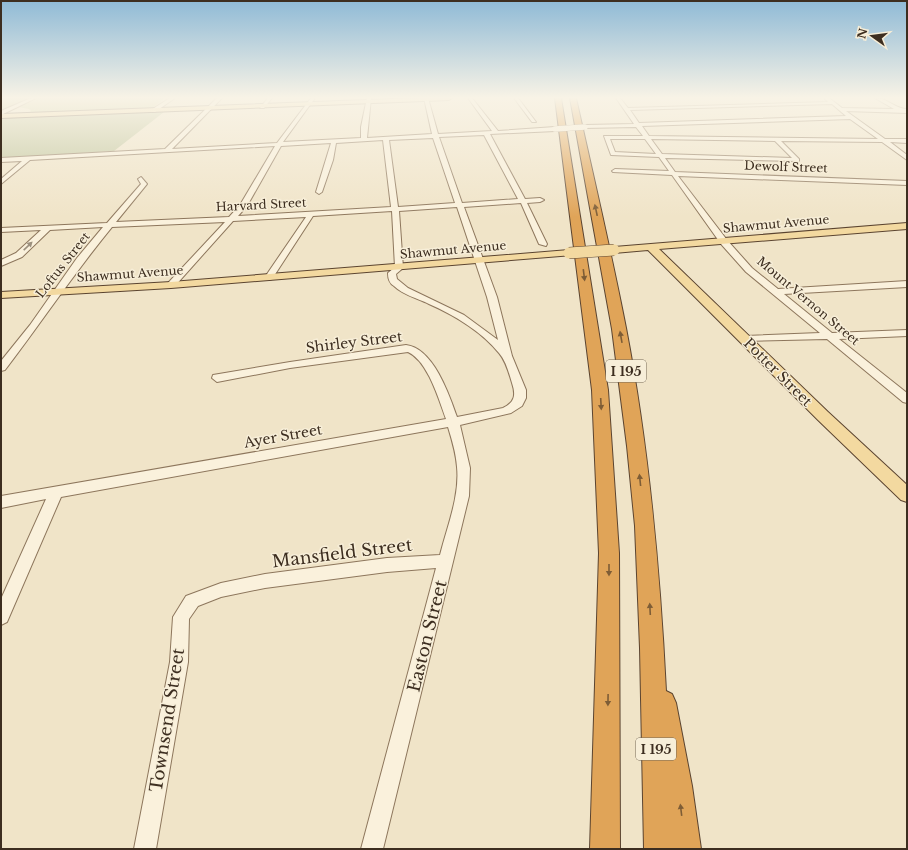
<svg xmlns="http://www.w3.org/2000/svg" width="908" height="850" font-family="'Libre Baskerville',serif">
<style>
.green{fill:#c9cf9b}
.cemetery{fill:#bfc49a}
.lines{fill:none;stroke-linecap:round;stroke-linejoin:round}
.minor-casing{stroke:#8d765c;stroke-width:2}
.major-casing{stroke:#5b4430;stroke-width:2}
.highway-casing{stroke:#5b4430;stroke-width:2}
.minor{fill:#faf1dc;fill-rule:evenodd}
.major{fill:#f3d9a0;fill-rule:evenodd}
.highway{fill:#e0a458;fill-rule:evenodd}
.minor-bridge-casing{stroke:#8d765c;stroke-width:6;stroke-linecap:butt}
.major-bridge-casing{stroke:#5b4430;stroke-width:12;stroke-linecap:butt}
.minor-bridge{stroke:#faf1dc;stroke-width:5.5}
.major-bridge{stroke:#f3d9a0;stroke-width:11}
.oneway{fill:#7e5d36}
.oneway2{fill:#9c907e}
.labels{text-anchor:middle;stroke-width:3;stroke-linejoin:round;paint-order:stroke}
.far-street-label{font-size:12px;fill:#3d2e20;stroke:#f7eed8}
.shield{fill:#f7eed8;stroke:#756857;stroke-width:1}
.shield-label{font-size:13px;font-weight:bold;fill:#3d2e20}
.street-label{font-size:14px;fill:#3d2e20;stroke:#f7eed8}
.near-street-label{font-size:17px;fill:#3d2e20;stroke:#f7eed8}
</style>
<rect width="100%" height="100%" fill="#f0e4c8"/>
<!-- green -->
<g class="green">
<path d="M1,98H29L1,111Z"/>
<path d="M37,98H165L151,109L29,113L31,111L29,109L18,107Z"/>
</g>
<!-- cemetery -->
<path class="cemetery" d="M164,112L114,151L1,158V118Z"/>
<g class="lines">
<defs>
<g id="minor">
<path d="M31,98H36L1,115V111Z"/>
<path d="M170,98H175L155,112H151V110Z"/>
<path d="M217,98H222L172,149L277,143L311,98H315L283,142L361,138V127L367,98H371L367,138L432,134L424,98H428L438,134L492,131L468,98H472L498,131L555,127L558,129L555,131L490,134L525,199L540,198L544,200L540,202L527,203L547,244L546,246L539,244L521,203L464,207L497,297L512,356L526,390V398L522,406L511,413L460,425L470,468L469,496L383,849H361L436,568L387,572L265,588L221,597L198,606L189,619L188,662L156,849H134L170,662L173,617L186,596L221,583L265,574L387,558L440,555C447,527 460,496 457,467C456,453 452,440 448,427L61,497L7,622L1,625V599L46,499L1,508V496L446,419C439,400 428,361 408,352L290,368L217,382L212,378L213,375L290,362L406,345C433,348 449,394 457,417L503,408C515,402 516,395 512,383C509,373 506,361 499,353C481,331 454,315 429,304C417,298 403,295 394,286C389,283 388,278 388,273L395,267L392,211L313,216L272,279L269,280L265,277L306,217L233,221L174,287H168V283L225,222L112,227C74,273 41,323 5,370L1,371V361L30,325L77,258L103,227L50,230L22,257L1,266V260L16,253L41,230L1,232V228L107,223L141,184L138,179L141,177L147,184L116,222L229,217L240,205L275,146L30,160L1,184V179L22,161L1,162V158L165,149ZM484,135L518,199L462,203L439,137ZM433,138L455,203L398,207L389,140ZM383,140L391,207L238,216L247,206L281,146L331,143L316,192L319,194L322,192L333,160L336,143ZM457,207L487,297L498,340L464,315L408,288L397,279L396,274L403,268L399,211Z"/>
<path d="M268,98H272L264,108H260Z"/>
<path d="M514,98H518L536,122H532Z"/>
<path d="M616,98H620L628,108L828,102L824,98H829L842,108L894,109L875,98C886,97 895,109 907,109V113L846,111L885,139H907V143L890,142L907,155V160L882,142L781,141L799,159V161L665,158L675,172L907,181V185L678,176L727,240L752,268L778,289L907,281V287L784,294L832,333L907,330V336L839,339L907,393V403L903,402L827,339L742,341L741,339L746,336L820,333L746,272L721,244L672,175L613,172L612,171L615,169L669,171L659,157L611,155L604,136H643L636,127L583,128L585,125L634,124ZM832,104L846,116L639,123L630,110ZM850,119L878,139L649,136L642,126ZM610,139H645L656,154L615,152ZM651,139L775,141L792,158L662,154Z"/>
</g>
<g id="major">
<path d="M418,98H452L449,100L1,118V114Z"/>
<path d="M907,223V229L659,249L828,412L907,485V502L901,500L818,420L648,250L614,253L609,250L614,247Z"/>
<path d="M569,250L573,251L574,253L573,255L171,288L1,298V292L171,282Z"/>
</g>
<g id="highway">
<path d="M555,98H561L608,390L619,553L620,849H590L599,553L592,390Z"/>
<path d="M570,98H576C593,175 611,251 626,328C649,448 660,570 666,691L672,694L676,703L692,786L701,849H644L640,648L635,526L627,446L612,329Z"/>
</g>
</defs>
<!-- minor casing -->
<use href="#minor" class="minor-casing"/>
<!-- major casing -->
<use href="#major" class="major-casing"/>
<!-- highway casing -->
<use href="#highway" class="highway-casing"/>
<!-- minor -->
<use href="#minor" class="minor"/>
<!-- major -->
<use href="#major" class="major"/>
<!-- highway -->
<use href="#highway" class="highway"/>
<defs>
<path id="minor-bridge" d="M555,129L585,127"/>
<path id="major-bridge" d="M569,253L614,250"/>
</defs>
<!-- minor-bridge casing -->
<use href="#minor-bridge" class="minor-bridge-casing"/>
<!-- major-bridge casing -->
<use href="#major-bridge" class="major-bridge-casing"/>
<!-- minor-bridge -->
<use href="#minor-bridge" class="minor-bridge"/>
<!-- major-bridge -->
<use href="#major-bridge" class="major-bridge"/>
</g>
<!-- one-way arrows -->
<defs><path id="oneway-solid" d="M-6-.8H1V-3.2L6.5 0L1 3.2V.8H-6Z"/></defs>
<g class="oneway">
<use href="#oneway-solid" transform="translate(596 210) rotate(-102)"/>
<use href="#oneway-solid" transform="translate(584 275) rotate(83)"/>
<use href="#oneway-solid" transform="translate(621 337) rotate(-100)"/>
<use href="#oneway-solid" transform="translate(601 404) rotate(87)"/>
<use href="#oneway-solid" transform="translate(640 480) rotate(-96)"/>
<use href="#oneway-solid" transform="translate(609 570) rotate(90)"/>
<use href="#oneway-solid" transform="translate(650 609) rotate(-93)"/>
<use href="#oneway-solid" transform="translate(608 700) rotate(91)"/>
<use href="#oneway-solid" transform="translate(681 810) rotate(-97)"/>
</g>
<use class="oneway2" href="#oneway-solid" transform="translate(28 246) rotate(-44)"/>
<!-- sky -->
<linearGradient id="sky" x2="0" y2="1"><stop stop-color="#8fbad6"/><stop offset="0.45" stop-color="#f8f3e6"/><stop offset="1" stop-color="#f8f3e6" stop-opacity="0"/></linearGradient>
<rect width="908" height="217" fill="url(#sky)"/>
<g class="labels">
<!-- far-street labels -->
<g class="far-street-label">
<text transform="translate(786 167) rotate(2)" y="4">Dewolf Street</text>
<text transform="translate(261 205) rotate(-3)" y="4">Harvard Street</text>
<text transform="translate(776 224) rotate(-5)" y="4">Shawmut Avenue</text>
<text transform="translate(453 250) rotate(-5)" y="4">Shawmut Avenue</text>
<text transform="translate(63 265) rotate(-52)" y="4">Loftus Street</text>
<text transform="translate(130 274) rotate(-4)" y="4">Shawmut Avenue</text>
<text transform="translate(808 301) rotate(40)" y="4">Mount Vernon Street</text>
</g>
<!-- shield labels -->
<g class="shield">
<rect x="606" y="360" width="40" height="22" rx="3"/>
<rect x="636" y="738" width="40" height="22" rx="3"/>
</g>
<g class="shield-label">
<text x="626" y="376">I 195</text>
<text x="656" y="754">I 195</text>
</g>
<!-- street labels -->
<g class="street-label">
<text transform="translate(354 342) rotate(-7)" y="5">Shirley Street</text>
<text transform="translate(778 372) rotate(45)" y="5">Potter Street</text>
<text transform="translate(283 436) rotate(-10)" y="5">Ayer Street</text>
</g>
<!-- near-street labels -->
<g class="near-street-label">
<text transform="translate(342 553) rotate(-7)" y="6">Mansfield Street</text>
<text transform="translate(427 636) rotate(-76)" y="6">Easton Street</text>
<text transform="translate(167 720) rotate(-81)" y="6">Townsend Street</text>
</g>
</g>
<!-- border -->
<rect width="908" height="850" fill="none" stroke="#3d2e20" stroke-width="4"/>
<!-- north arrow -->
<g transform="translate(872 36) rotate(284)" stroke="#f7eed8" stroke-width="3" paint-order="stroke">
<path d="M0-3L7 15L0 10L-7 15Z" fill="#3d2e20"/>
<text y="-6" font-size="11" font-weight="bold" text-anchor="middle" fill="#3d2e20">N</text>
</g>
</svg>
